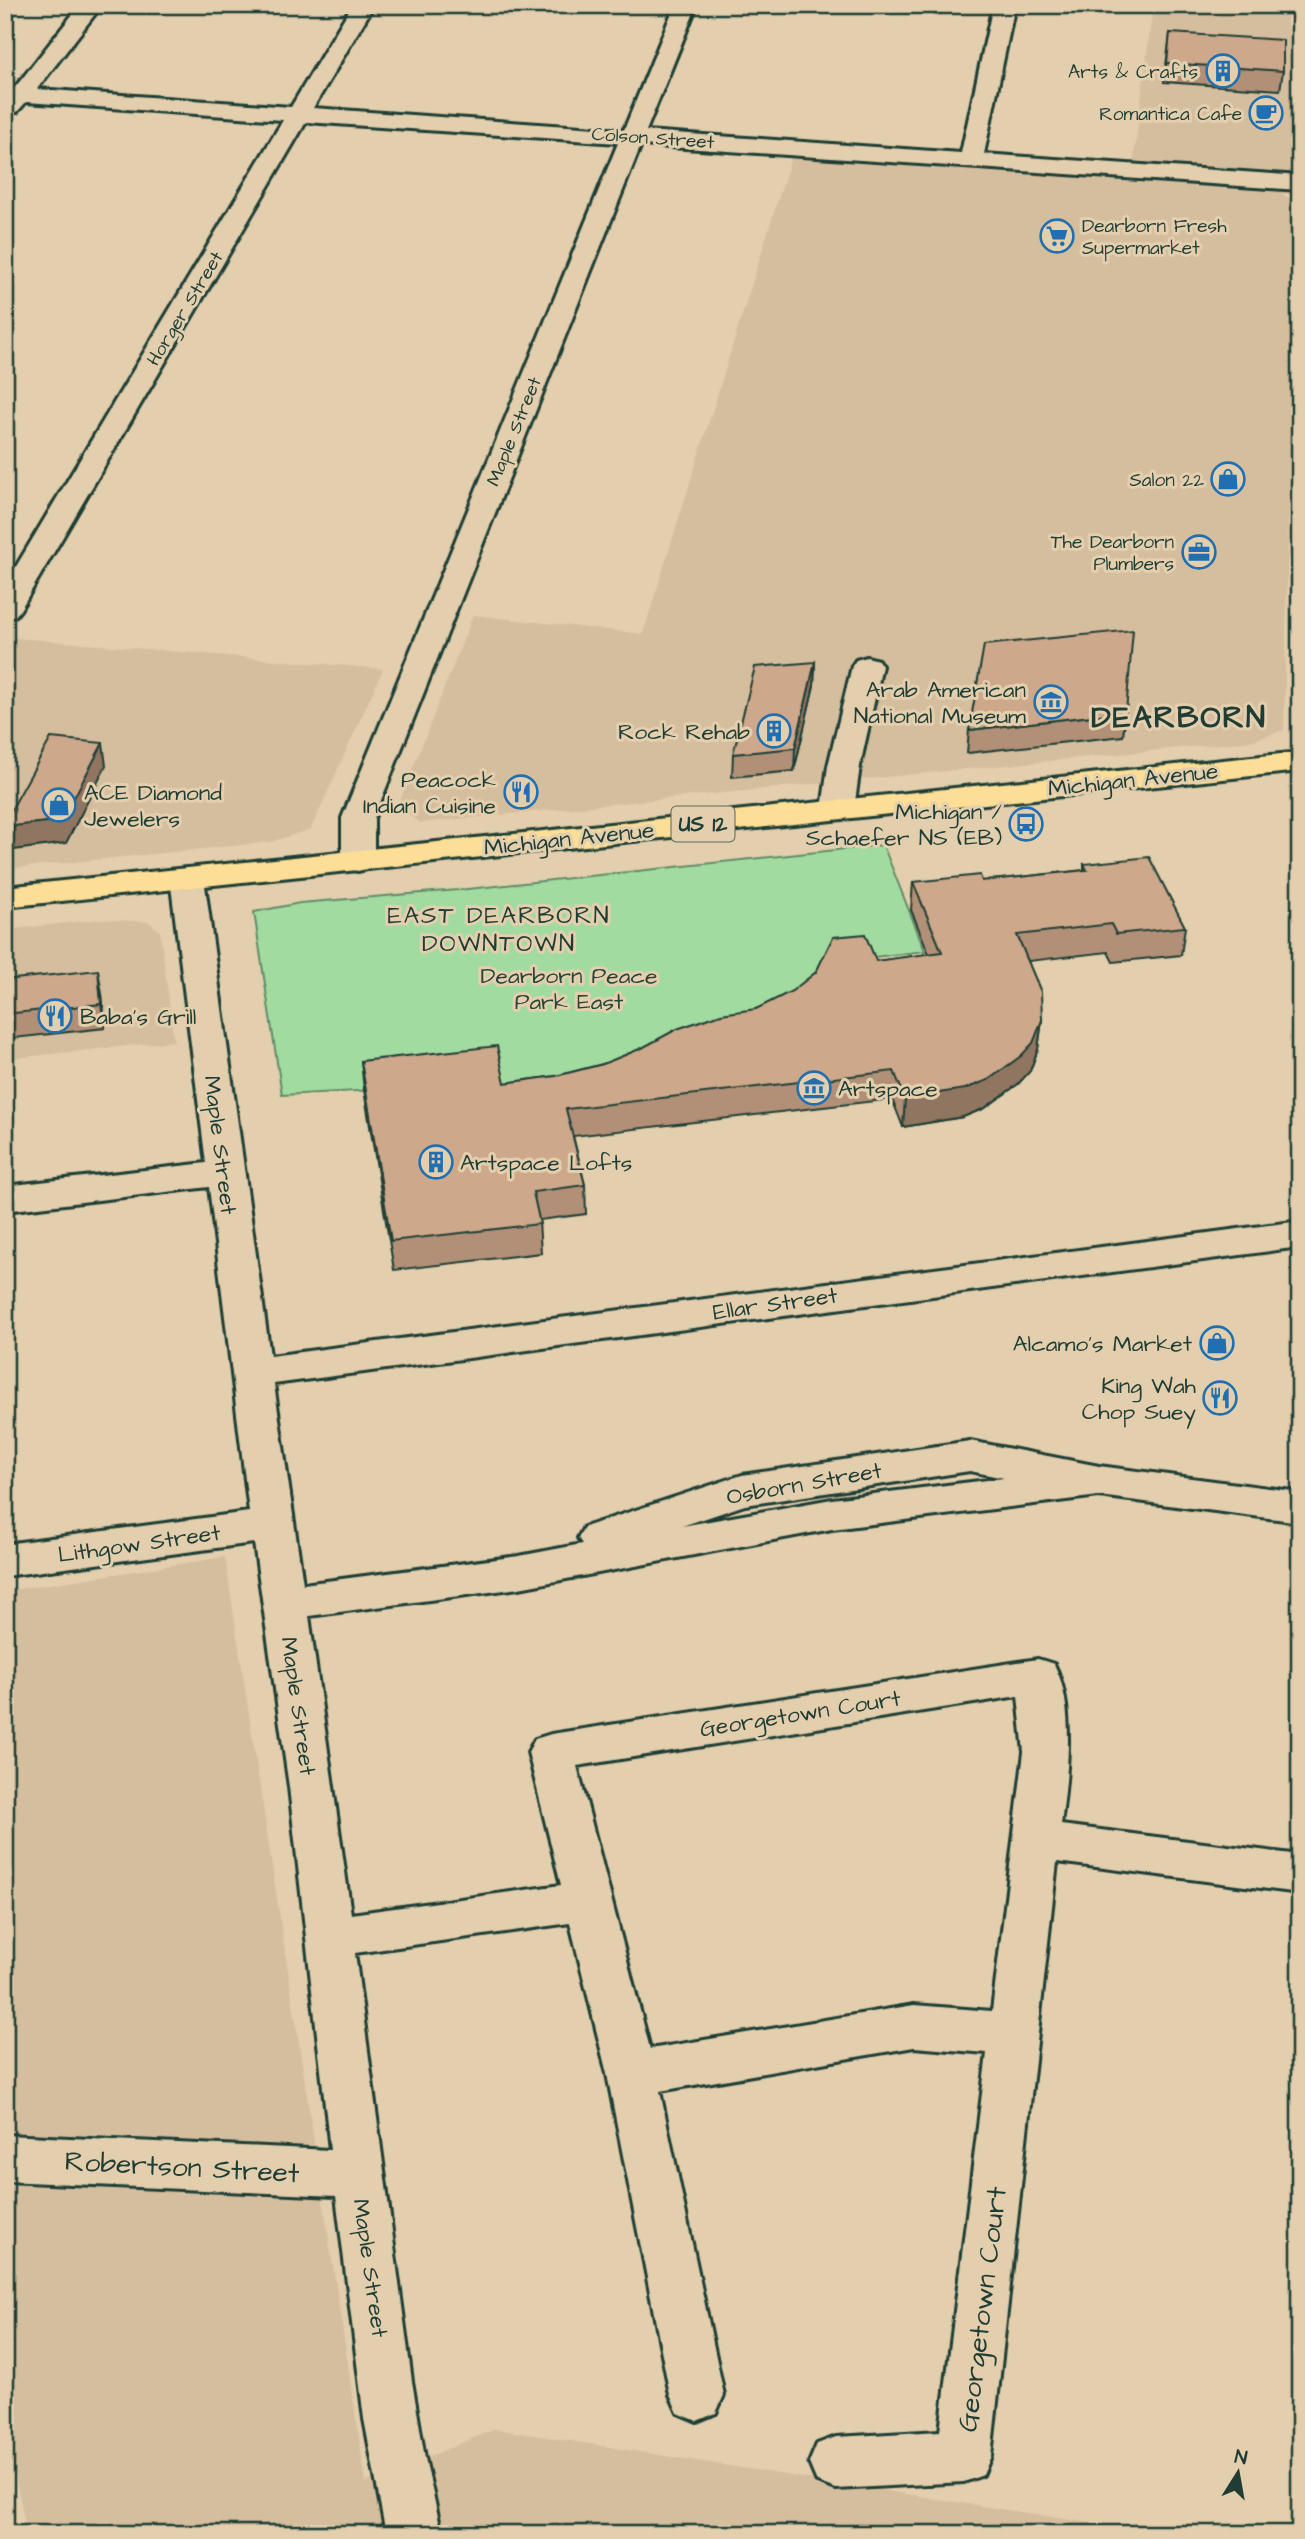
<svg xmlns="http://www.w3.org/2000/svg" width="1305" height="2539" font-family="'Architects Daughter',sans-serif">
<style>
.built{fill:#d5be9e}
.green{fill:#a2dba0;stroke:#608c6a;stroke-width:2}
.lines{fill:none;stroke-linecap:round;stroke-linejoin:round}
.minor-casing{stroke:#1f3d34;stroke-width:6}
.major-casing{stroke:#1f3d34;stroke-width:6}
.minor{fill:#e3cead;fill-rule:evenodd}
.major{fill:#fcde96;fill-rule:evenodd}
.wall{fill:#b19077;stroke:#1f3d34;stroke-width:2}
.shaded-wall{fill:#907661;stroke:#1f3d34;stroke-width:2}
.building{fill:#cea88a;stroke:#1f3d34;stroke-width:2}
.labels{text-anchor:middle;stroke-width:6;stroke-linejoin:round;paint-order:stroke}
.far-poi-label{font-size:19px;fill:#1f3d34;stroke:#e3cead;text-anchor:end}
.far-street-label{font-size:19px;fill:#1f3d34;stroke:#e3cead}
.shield{fill:#e3cead;stroke:#5a6858;stroke-width:2}
.shield-label{font-size:21px;font-weight:bold;fill:#1f3d34}
.poi-label{font-size:23px;fill:#1f3d34;stroke:#e3cead;text-anchor:end}
.street-label{font-size:23px;fill:#1f3d34;stroke:#e3cead}
.park-label{font-size:23px;fill:#264539;stroke:#e3cead}
.neighbourhood-label{font-size:24px;letter-spacing:2px;fill:#1f3d34;stroke:#e3cead}
.near-street-label{font-size:28px;fill:#1f3d34;stroke:#e3cead}
.district-label{font-size:30px;font-weight:bold;letter-spacing:2px;fill:#1f3d34;stroke:#e3cead}
</style>
<rect width="100%" height="100%" fill="#e3cead"/>
<filter id="ink" filterUnits="userSpaceOnUse"><feTurbulence type="fractalNoise" baseFrequency=".0143" numOctaves="2"/><feDisplacementMap in="SourceGraphic" scale="14" xChannelSelector="R" yChannelSelector="G"/><feConvolveMatrix kernelMatrix="1 2 1 2 8 2 1 2 1" color-interpolation-filters="sRGB"/></filter>
<g filter="url(#ink)">
<!-- built -->
<g class="built">
<path d="M1153,5H1294L1289,194H1282L1295,202L1284,730L1251,741L420,823L398,806L473,615L643,634L791,158L1131,181Z"/>
<path d="M5,637L383,669L311,829L271,842L5,869Z"/>
<path d="M101,919L149,922L160,931L174,1041L5,1059V930Z"/>
<path d="M225,1557L366,2483L495,2429L1159,2534H27L12,2459L5,2239V1591Z"/>
</g>
<!-- green -->
<path class="green" d="M883,845L925,951L832,962L815,1000L642,1076L282,1095L254,912L300,903L458,890Z"/>
<g class="lines">
<defs>
<g id="minor">
<path d="M80,5H102L37,89L291,107L352,5H374L313,108L624,130L675,5H697L646,131L961,153L993,5H1015L984,154L1300,176V190L641,145L374,818V861L370,868L358,871L346,868L342,861V818L618,143L306,122L20,610L15,616L5,619V585L283,120L26,102L17,112L5,113V87L14,88L21,80Z"/>
<path d="M867,657L878,660L882,666L860,766L854,809L849,816L838,819L827,816L822,809L828,766L852,666L856,660Z"/>
<path d="M187,868L199,871L204,878L270,1356L1300,1221V1247L274,1384L303,1584L519,1556L582,1544L578,1538L584,1527L742,1475L970,1441L1099,1466L1300,1492V1522L1099,1496L832,1529L519,1588L309,1616L351,1914L561,1885L528,1752L535,1739L551,1734L1038,1659L1054,1664C1076,1706 1067,1779 1061,1825L1300,1855V1893L1057,1862L991,2456L983,2475L964,2482L836,2489L817,2482L809,2463L817,2444L836,2437L940,2431L987,2053L914,2047L660,2091L724,2395L716,2413L697,2421L678,2413L670,2395L607,2074L570,1923L355,1953L412,2381L425,2458L442,2534H386L364,2419L336,2196L5,2181V2135L330,2150L289,1787L254,1543L5,1576V1544L249,1512L209,1187L5,1211V1186L206,1163L170,878L175,871ZM970,1471L1004,1478L832,1499L682,1526L745,1505ZM1018,1696L1024,1752L992,2011L914,2005L650,2049L577,1766Z"/>
</g>
<path id="major" d="M1300,752V771L5,907V887Z"/>
</defs>
<!-- minor casing -->
<use href="#minor" class="minor-casing"/>
<!-- major casing -->
<use href="#major" class="major-casing"/>
<!-- minor -->
<use href="#minor" class="minor"/>
<!-- major -->
<use href="#major" class="major"/>
</g>
<!-- wall -->
<g class="wall">
<path d="M1170,33L1283,71L1280,90L1164,82Z"/>
<path d="M815,662L814,685L794,771L732,777L733,754Z"/>
<path d="M1126,712L1123,736L967,753L969,730Z"/>
<path d="M1084,864L1185,927L1181,955L1113,962L1108,952L1028,961L1042,1020L1038,1049L1030,1071L1018,1084L985,1108L963,1117L903,1127L892,1099L573,1136L585,1185L586,1214L539,1220L541,1253L394,1270L364,1090L361,1061L505,1083L556,1076L603,1064L756,1009L876,961L929,954L911,910L913,882L982,881L1084,870Z"/>
<path d="M5,980L102,994L105,1028L5,1039Z"/>
</g>
<!-- shaded-wall -->
<g class="shaded-wall">
<path d="M815,662L814,685L794,771L795,748Z"/>
<path d="M103,743L106,766L66,843L6,851L5,827Z"/>
<path d="M98,970L102,994L105,1028L101,1004Z"/>
<path d="M1042,1020L1038,1049L1030,1071L1018,1084L985,1108L963,1117L903,1127L905,1098Z"/>
</g>
<!-- building -->
<g class="building">
<path d="M1170,33L1283,40V71L1167,63Z"/>
<path d="M1133,630L1126,712L969,730L984,645Z"/>
<path d="M815,662L795,748L733,754L755,667Z"/>
<path d="M51,738L103,743L62,820L5,827V821Z"/>
<path d="M1149,857L1185,927L1116,934L1111,924L1017,935L1041,992L1042,1020L1033,1043L1021,1056L988,1080L965,1089L905,1098L894,1071L566,1109L585,1185L533,1192L540,1224L391,1241L361,1061L497,1046L505,1083L556,1076L603,1064L642,1048L677,1029L721,1014L756,1009L792,991L816,972L833,937L865,934L876,961L942,952L913,882L980,875L982,881L1087,870L1084,864Z"/>
<path d="M98,970L101,1004L5,1014V980Z"/>
</g>
</g>
<!-- icons -->
<defs>
<symbol id="building-ring" viewBox="-11 -11 22 22"><circle r="9.5" fill="#e3cead" stroke="#1f6fb2" stroke-width="1.5"/><path d="M-4-6H4V6H1V3H-1V6H-4ZM-2.5-4.3h1.7v1.8h-1.7ZM.8-4.3h1.7v1.8H.8ZM-2.5-1h1.7V.8h-1.7ZM.8-1h1.7V.8H.8Z" fill="#1f6fb2"/></symbol>
<symbol id="cafe-ring" viewBox="-11 -11 22 22"><circle r="9.5" fill="#e3cead" stroke="#1f6fb2" stroke-width="1.5"/><path d="M-5.5-4.5H6V0H3Q3 3.5 0 3.5H-2.5Q-5.5 3.5-5.5 0ZM3-3.2v2h1.7v-2ZM-6 4.5H4V6H-6Z" fill="#1f6fb2"/></symbol>
<symbol id="supermarket-ring" viewBox="-11 -11 22 22"><circle r="9.5" fill="#e3cead" stroke="#1f6fb2" stroke-width="1.5"/><path d="M-6-5.5h2.5l.6 2H6L4.5 2H-2.5L-4.4-4H-6ZM-1.5 3.2a1.3 1.3 0 1 0 .1 0ZM3 3.2a1.3 1.3 0 1 0 .1 0Z" fill="#1f6fb2"/></symbol>
<symbol id="shop-ring" viewBox="-11 -11 22 22"><circle r="9.5" fill="#e3cead" stroke="#1f6fb2" stroke-width="1.5"/><path d="M-5-2.5h2.3a2.7 3.5 0 0 1 5.4 0H5L5.5 6h-11ZM-1.5-2.5h3a1.5 2.3 0 0 0-3 0Z" fill="#1f6fb2"/></symbol>
<symbol id="office-ring" viewBox="-11 -11 22 22"><circle r="9.5" fill="#e3cead" stroke="#1f6fb2" stroke-width="1.5"/><path d="M-6-3h4V-5.5h4V-3h4V5H-6ZM-1-4.5V-3h2v-1.5ZM-6 0V1H6V0Z" fill="#1f6fb2"/></symbol>
<symbol id="museum-ring" viewBox="-11 -11 22 22"><circle r="9.5" fill="#e3cead" stroke="#1f6fb2" stroke-width="1.5"/><path d="M0-6L6-3V-2H-6V-3ZM-5-1h2V3h-2ZM-1-1h2V3h-2ZM3-1h2V3H3ZM-6 4H6V6H-6Z" fill="#1f6fb2"/></symbol>
<symbol id="restaurant-ring" viewBox="-11 -11 22 22"><circle r="9.5" fill="#e3cead" stroke="#1f6fb2" stroke-width="1.5"/><path d="M-5-6h1v4h1v-4h1v4h1v-4h1v5L-1.5 .5V6h-2V.5L-5-1ZM5-6V6H3V1.5H1.5Q1.5-4 5-6Z" fill="#1f6fb2"/></symbol>
<symbol id="bus-ring" viewBox="-11 -11 22 22"><circle r="9.5" fill="#e3cead" stroke="#1f6fb2" stroke-width="1.5"/><path d="M-5-6H5V4H4V6H2V4H-2V6H-4V4H-5ZM-3.5-4V0h7V-4ZM-3.5 1.2v1.5H-2V1.2ZM2 1.2v1.5H3.5V1.2Z" fill="#1f6fb2"/></symbol>
</defs>
<g fill-rule="evenodd">
<use href="#building-ring" x="1204" y="52" width="38" height="38"/>
<use href="#cafe-ring" x="1247" y="94" width="38" height="38"/>
<use href="#supermarket-ring" x="1038" y="217" width="38" height="38"/>
<use href="#shop-ring" x="1209" y="460" width="38" height="38"/>
<use href="#office-ring" x="1180" y="533" width="38" height="38"/>
<use href="#museum-ring" x="1032" y="683" width="38" height="38"/>
<use href="#building-ring" x="755" y="712" width="38" height="38"/>
<use href="#restaurant-ring" x="502" y="773" width="38" height="38"/>
<use href="#shop-ring" x="40" y="786" width="38" height="38"/>
<use href="#bus-ring" x="1007" y="805" width="38" height="38"/>
<use href="#restaurant-ring" x="36" y="997" width="38" height="38"/>
<use href="#museum-ring" x="795" y="1069" width="38" height="38"/>
<use href="#building-ring" x="417" y="1143" width="38" height="38"/>
<use href="#shop-ring" x="1198" y="1324" width="38" height="38"/>
<use href="#restaurant-ring" x="1201" y="1379" width="38" height="38"/>
</g>
<g class="labels">
<!-- far-poi labels -->
<g class="far-poi-label">
<text x="1198" y="78">Arts &amp; Crafts</text>
<text x="1242" y="120">Romantica Cafe</text>
<text x="1082" y="232" text-anchor="start">Dearborn Fresh<tspan x="1082" dy="22">Supermarket</tspan></text>
<text x="1204" y="486">Salon 22</text>
<text x="1174" y="548">The Dearborn<tspan x="1174" dy="22">Plumbers</tspan></text>
</g>
<!-- far-street labels -->
<g class="far-street-label">
<text transform="translate(653 137) rotate(4)" y="7">Colson Street</text>
<text transform="translate(184 308) rotate(-59)" y="7">Horger Street</text>
<text transform="translate(513 431) rotate(-68)" y="7">Maple Street</text>
</g>
<!-- shield labels -->
<rect class="shield" x="671.5" y="806.5" width="63" height="35" rx="5"/>
<g class="shield-label">
<text x="703" y="831">US 12</text>
</g>
<!-- poi labels -->
<g class="poi-label">
<text x="1026" y="697">Arab American<tspan x="1026" dy="26">National Museum</tspan></text>
<text x="750" y="739">Rock Rehab</text>
<text x="496" y="787">Peacock<tspan x="496" dy="26">Indian Cuisine</tspan></text>
<text x="84" y="800" text-anchor="start">ACE Diamond<tspan x="84" dy="26">Jewelers</tspan></text>
<text x="1002" y="819">Michigan /<tspan x="1002" dy="26">Schaefer NS (EB)</tspan></text>
<text x="80" y="1024" text-anchor="start">Baba's Grill</text>
<text x="838" y="1096" text-anchor="start">Artspace</text>
<text x="460" y="1170" text-anchor="start">Artspace Lofts</text>
<text x="1192" y="1351">Alcamo's Market</text>
<text x="1196" y="1393">King Wah<tspan x="1196" dy="26">Chop Suey</tspan></text>
</g>
<!-- street labels -->
<g class="street-label">
<text transform="translate(1133 779) rotate(-6)" y="8">Michigan Avenue</text>
<text transform="translate(569 838) rotate(-6)" y="8">Michigan Avenue</text>
<text transform="translate(221 1145) rotate(83)" y="8">Maple Street</text>
<text transform="translate(775 1303) rotate(-8)" y="8">Ellar Street</text>
<text transform="translate(804 1483) rotate(-10)" y="8">Osborn Street</text>
<text transform="translate(139 1543) rotate(-8)" y="8">Lithgow Street</text>
<text transform="translate(299 1706) rotate(82)" y="8">Maple Street</text>
<text transform="translate(800 1713) rotate(-9)" y="8">Georgetown Court</text>
<text transform="translate(371 2268) rotate(82)" y="8">Maple Street</text>
</g>
<!-- park labels -->
<g class="park-label">
<text x="569" y="983">Dearborn Peace<tspan x="569" dy="26">Park East</tspan></text>
</g>
<!-- neighbourhood labels -->
<g class="neighbourhood-label">
<text x="499" y="923">EAST DEARBORN<tspan x="499" dy="28">DOWNTOWN</tspan></text>
</g>
<!-- near-street labels -->
<g class="near-street-label">
<text transform="translate(182 2166) rotate(3)" y="10">Robertson Street</text>
<text transform="translate(981 2309) rotate(-83)" y="10">Georgetown Court</text>
</g>
<!-- district labels -->
<g class="district-label">
<text x="1179" y="727">DEARBORN</text>
</g>
</g>
<!-- margin -->
<rect width="1305" height="2539" fill="none" stroke="#e3cead" stroke-width="28"/>
<rect x="14" y="14" width="1277" height="2511" fill="none" stroke="#1f3d34" stroke-width="2.5" filter="url(#ink)"/>
<!-- north arrow -->
<g transform="translate(1238 2473) rotate(11)" stroke="#e3cead" stroke-width="5" paint-order="stroke">
<path d="M0-5L12 26L0 18L-12 26Z" fill="#1f3d34"/>
<text y="-10" font-size="19" font-weight="bold" text-anchor="middle" fill="#1f3d34">N</text>
</g>
</svg>
